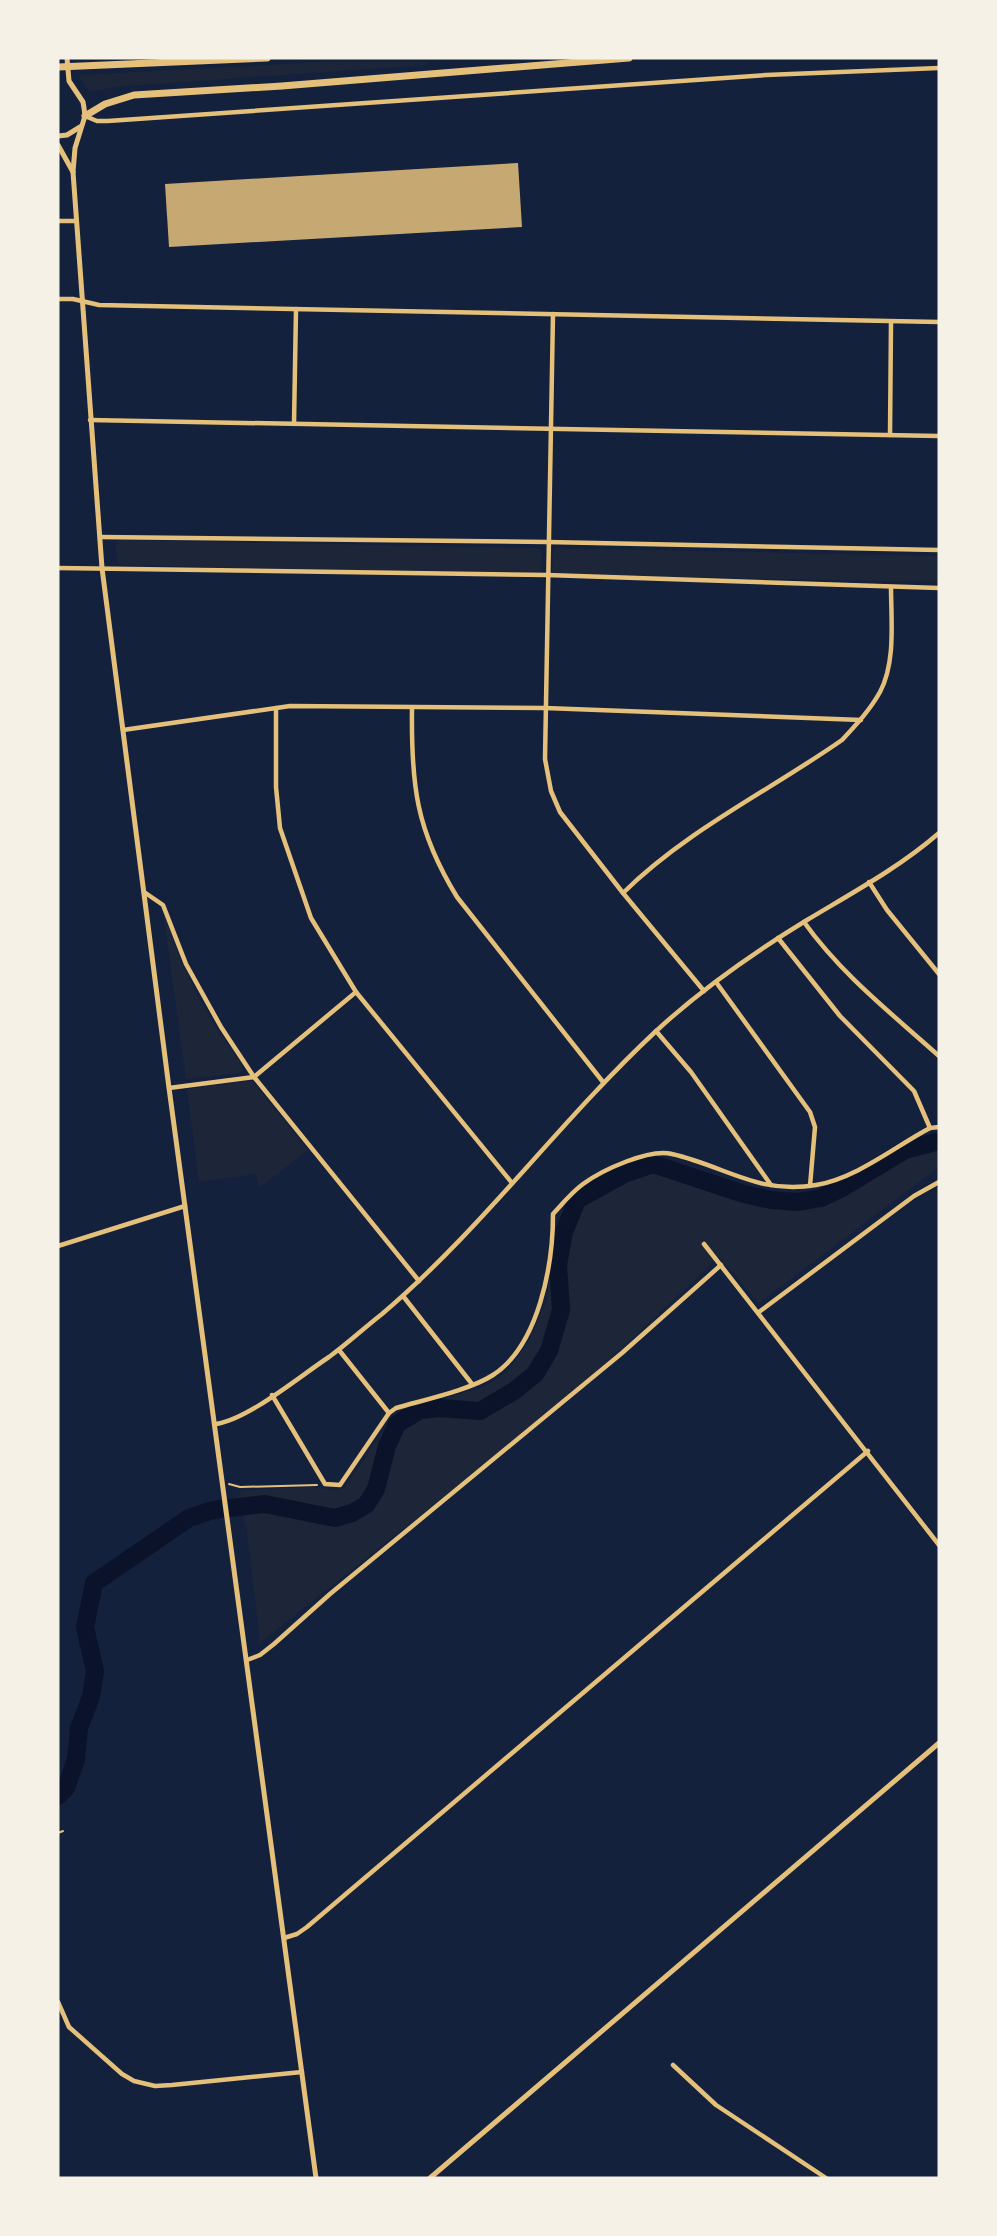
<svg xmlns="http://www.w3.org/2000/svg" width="997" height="2236" font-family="Literata,serif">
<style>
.green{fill:#1d2539}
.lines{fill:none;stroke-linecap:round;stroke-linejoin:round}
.river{stroke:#0b132b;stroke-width:18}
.building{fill:#c6a872}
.path{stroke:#e5c07b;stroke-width:2}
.minor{stroke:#e5c07b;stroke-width:4.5}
.tertiary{stroke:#e5c07b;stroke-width:5}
.trunk{stroke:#e5c07b;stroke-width:7}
</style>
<rect width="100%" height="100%" fill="#14213d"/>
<!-- green -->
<g class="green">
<path d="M320,62H426L427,65L127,86L89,91L78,75Z"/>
<path d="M118,540L538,548L542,552L541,573L540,575H525L121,565L118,563L115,545Z"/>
<path d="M556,548L939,556V582L556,575L552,572L553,552Z"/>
<path d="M163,910L181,962L196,992L216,1028L241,1064L242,1071L240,1073L186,1079Z"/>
<path d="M249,1081L253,1082L308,1150L259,1188L256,1174L199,1182L187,1089Z"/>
<path d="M939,1133V1167L759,1303L719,1257L606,1363L495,1456L260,1643L247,1530L237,1497L242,1490L313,1487L337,1490L344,1488L391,1420L405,1411L483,1387L508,1371L528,1343L547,1299L556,1229L561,1211L590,1183L626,1167L657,1157L699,1169L747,1188L801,1198L822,1193L915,1140Z"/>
</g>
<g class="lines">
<!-- river -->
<path class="river" d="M58,1796L66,1788L76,1759L79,1728L91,1697L95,1671L85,1627L94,1583L189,1518L213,1510L265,1504L335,1518L352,1513L366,1505L376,1489L387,1446L397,1424L420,1410L440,1408L480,1411L514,1391L535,1374L549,1351L561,1310L558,1265L564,1232L577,1200L624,1174L653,1164L744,1194L771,1200L798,1202L821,1198L842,1188L905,1150L939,1141"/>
</g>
<!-- building -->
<path class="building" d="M518,163L522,227L169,247L165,184Z"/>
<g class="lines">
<!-- path -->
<g class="path">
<path d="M229,1484L240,1487L317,1485"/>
<path d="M58,1833L63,1831"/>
</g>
<!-- minor -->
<g class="minor">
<path d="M85,116L97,121H108L766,75L939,68"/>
<path d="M58,221H76"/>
<path d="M58,299H73L99,305L939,322"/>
<path d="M553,314L545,759L551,791L560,812L623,893L704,991"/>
<path d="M90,420L939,436"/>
<path d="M294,424L296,309"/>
<path d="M890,435L891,322"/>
<path d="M100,537L547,542L939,550"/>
<path d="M58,568L547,575L939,588"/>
<path d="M276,708V787L280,828L311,918L356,992L512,1183"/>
<path d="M412,708C411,785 416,830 457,897L603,1082"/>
<path d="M123,730L290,706L545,708L861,720"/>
<path d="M869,882L887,910L939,974"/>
<path d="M144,892L163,905L186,964L221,1027L254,1077L419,1281"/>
<path d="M623,893C687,830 769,791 842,740C856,725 870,710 880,692C896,662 891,620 891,587"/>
<path d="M804,922C841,974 891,1013 939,1056"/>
<path d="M778,938L840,1016L914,1091L930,1128"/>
<path d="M716,982L810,1112L815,1127L810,1186"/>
<path d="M656,1031L691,1072L771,1185"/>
<path d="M169,1088L254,1077L356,992"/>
<path d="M704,1244L939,1545"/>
<path d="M58,1246L185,1206"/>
<path d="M403,1296L472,1384"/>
<path d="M759,1312L914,1196L939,1182"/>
<path d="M339,1350L389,1413"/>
<path d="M272,1395L325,1484L340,1485L389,1413L396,1408C423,1400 470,1390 493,1375C539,1345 553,1265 553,1214C563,1203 572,1192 583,1184C602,1170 650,1148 672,1154C725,1166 758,1195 816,1185C857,1178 894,1147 930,1128L939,1127"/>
<path d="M216,1424C249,1419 300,1376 329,1357C347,1344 364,1328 382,1314C482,1229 559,1122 654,1033C700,990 753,953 807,920C852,893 900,867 939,833"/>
<path d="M247,1660L260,1655L274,1644L330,1594L622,1353L721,1265"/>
<path d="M284,1938L297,1934L307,1927L868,1451"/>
<path d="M58,2002L69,2027L122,2074L134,2081L155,2086L172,2085L302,2072"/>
<path d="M673,2065L716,2105L826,2178"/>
</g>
<!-- tertiary -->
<g class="tertiary">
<path d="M67,58L69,81L83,102L84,108L85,116L75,148L73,172L102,568L169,1088L316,2178"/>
<path d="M58,136L67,135L80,127"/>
<path d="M58,145L73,172"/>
<path d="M430,2178L939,1743"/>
</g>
<!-- trunk -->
<g class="trunk">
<path d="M58,67L267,58"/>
<path d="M85,116L105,104L134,95L282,86L629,58"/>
</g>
</g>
<!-- border -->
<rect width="997" height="2236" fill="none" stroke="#f6f1e7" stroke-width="119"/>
</svg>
